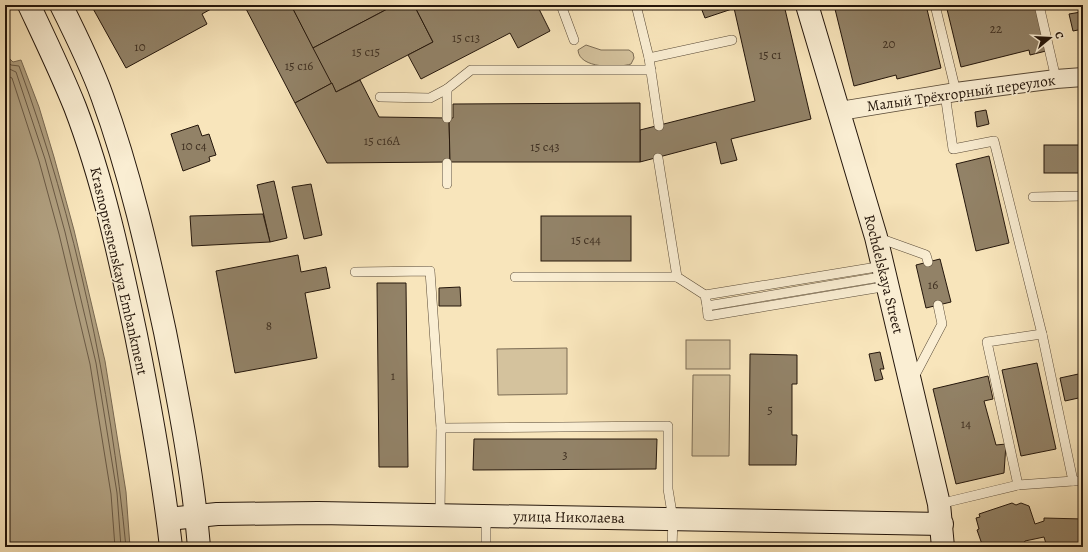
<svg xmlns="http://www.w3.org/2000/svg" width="1088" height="552" font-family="Alegreya,serif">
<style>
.green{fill:#d4c29d;stroke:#7c6c54}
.water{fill:#b09f7f;stroke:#786851}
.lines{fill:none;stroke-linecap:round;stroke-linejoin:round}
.shore{stroke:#6a5a45;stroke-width:1}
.building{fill:#928267;stroke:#24160b}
.lane-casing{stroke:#594a37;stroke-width:10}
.street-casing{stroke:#594a37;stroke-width:20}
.secondary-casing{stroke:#24160b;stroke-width:24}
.lane{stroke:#faeed3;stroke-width:9}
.street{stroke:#faeed3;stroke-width:18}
.secondary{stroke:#faeed3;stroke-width:22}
.labels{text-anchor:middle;stroke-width:3;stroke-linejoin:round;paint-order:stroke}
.number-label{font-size:13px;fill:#403122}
.street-label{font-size:15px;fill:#24160b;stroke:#faeed3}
</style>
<rect width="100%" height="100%" fill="#f8e5bb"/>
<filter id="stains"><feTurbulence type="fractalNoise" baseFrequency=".005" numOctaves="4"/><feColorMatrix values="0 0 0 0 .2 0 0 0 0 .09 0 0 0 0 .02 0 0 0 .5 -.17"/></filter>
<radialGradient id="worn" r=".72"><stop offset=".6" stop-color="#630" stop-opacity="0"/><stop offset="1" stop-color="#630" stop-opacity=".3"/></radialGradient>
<!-- green -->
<g class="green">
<path d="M586,45L601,50H629L633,53L634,58L631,64C618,68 579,69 578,50Z"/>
<rect x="686" y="340" width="44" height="29"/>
<path d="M567,348V394L498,395L497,349Z"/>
<path d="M693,375H730L729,456H692Z"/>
</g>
<!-- water -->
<path class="water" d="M5,54L13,62L21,60L39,107L54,157L74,230L105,361L126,492L130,547H5Z"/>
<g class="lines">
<!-- shore -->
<g class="shore">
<path d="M5,60L11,65L19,66C76,221 110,384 126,547"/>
<path d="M5,67L16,72L45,159L65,232L96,363L117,493L121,547"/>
<path d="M5,75L12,78L39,161L59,234L90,364L111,494L115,547"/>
</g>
</g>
<!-- building -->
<g class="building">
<path d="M91,5H209L211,9L202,14L207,24L126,68Z"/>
<path d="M244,5H291L332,83L295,103Z"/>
<path d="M291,5H395L313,48Z"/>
<path d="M395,5H414L433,42L336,92L313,48Z"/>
<path d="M414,5H537L550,31L518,48L510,33L421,79L408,55L433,42Z"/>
<path d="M700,5H744L705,18Z"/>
<path d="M744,5H784L811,119L731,139L737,160L721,164L716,142L640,162V130L755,101L734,8Z"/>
<path d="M834,5H926L941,68L897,79L896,75L854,86Z"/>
<path d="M946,5H1035L1046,51L1030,55L1029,50L961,67Z"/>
<path d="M1081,12L1083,29L1073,31L1069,14Z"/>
<path d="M360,80L379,117L449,118L450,162L327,163L295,103L332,83L336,92Z"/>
<path d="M640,103V162H450L449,118H453V104Z"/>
<path d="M986,110L989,124L977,127L975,112Z"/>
<path d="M198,125L202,136L209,134L216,155L209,157L210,161L183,171L171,134Z"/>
<rect x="1044" y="145" width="39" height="28"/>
<path d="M989,156L1009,243L976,251L956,164Z"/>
<path d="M274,181L287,238L270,242L257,185Z"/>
<path d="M311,184L322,235L304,239L292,187Z"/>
<path d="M263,214L270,242L192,246L190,216Z"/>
<rect x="541" y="216" width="90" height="45"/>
<path d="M298,255L301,272L326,267L330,288L305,293L317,358L235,373L216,271Z"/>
<path d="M940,259L951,302L926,308L916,265Z"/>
<path d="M377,283H406L408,467H379Z"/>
<path d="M460,287L461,306H439V288Z"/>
<path d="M880,352L884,369H880L883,379L875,381L869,354Z"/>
<path d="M750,354L797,355V384H792V435H797L796,465H749Z"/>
<path d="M1037,363L1056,449L1021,456L1002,370Z"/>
<path d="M1083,373V397L1065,401L1060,378Z"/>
<path d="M988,376L993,399L984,401L996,445L1006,444L1004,473L956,484L933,389Z"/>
<path d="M474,439H657L656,469L473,470Z"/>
<path d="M1012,503L1016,505L1021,503L1029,506L1035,524L1044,521V518L1083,519V547H1047L1044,537L1025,541L1022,547H983L977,530L979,529L976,518L980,517L979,514Z"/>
</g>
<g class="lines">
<defs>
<g id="lane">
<path d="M561,5L574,40"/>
<path d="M636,5L649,58L659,126"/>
<path d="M935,5L956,92"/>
<path d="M1039,5L1056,79"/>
<path d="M649,58L732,40"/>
<path d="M380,97L430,98L447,89L471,70H651"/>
<path d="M447,118V89"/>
<path d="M658,158L677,277L705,295L707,306L886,276"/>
<path d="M447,163V184"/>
<path d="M1033,197L1083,196"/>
<path d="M876,237L926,255L928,262"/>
<path d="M355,272L430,271L441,428"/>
<path d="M515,277H677"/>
<path d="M705,295L883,266"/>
<path d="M707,306L708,316L888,286"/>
<path d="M913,379L942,324L938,305"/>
<path d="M1073,481H1083"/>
<path d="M1018,485L987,342L1042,334"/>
<path d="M939,504L1018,485L1073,481L1042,334L994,141L953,149L945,94"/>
<path d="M440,516L441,428L668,426V489L673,519L672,547"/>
<path d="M486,547V516"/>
</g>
<path id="street" d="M840,111L956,92L1056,79L1083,77"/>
<g id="secondary">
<path d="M29,5C45,39 61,72 75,107C103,180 120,259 136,335C150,405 163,476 171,547"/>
<path d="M61,5C76,35 91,65 102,96C130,173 148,253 165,332C179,403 193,475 199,547"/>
<path d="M807,5L876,237L939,504L943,547"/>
<path d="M168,519L217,514L318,513L942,524"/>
</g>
</defs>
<!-- lane casing -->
<use href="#lane" class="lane-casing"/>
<!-- street casing -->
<use href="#street" class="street-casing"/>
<!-- secondary casing -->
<use href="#secondary" class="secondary-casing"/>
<!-- lane -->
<use href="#lane" class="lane"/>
<!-- street -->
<use href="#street" class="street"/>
<!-- secondary -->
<use href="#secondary" class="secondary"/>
</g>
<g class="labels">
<!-- number labels -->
<g class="number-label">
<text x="996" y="33">22</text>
<text x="466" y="42">15 с13</text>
<text x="889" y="48">20</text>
<text x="140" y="51">10</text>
<text x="366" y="56">15 с15</text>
<text x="770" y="59">15 с1</text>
<text x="299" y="70">15 с16</text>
<text x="382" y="145">15 с16А</text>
<text x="194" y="150">10 с4</text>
<text x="545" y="151">15 с43</text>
<text x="586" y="244">15 с44</text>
<text x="933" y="289">16</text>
<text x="269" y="330">8</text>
<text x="393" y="380">1</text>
<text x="770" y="414">5</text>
<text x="966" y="428">14</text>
<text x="565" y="459">3</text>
</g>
<!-- street labels -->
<g class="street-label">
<text transform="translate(961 93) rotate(-8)" y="5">Малый Трёхгорный переулок</text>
<text transform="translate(119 271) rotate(77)" y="5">Krasnopresnenskaya Embankment</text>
<text transform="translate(884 274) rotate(76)" y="5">Rochdelskaya Street</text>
<text transform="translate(569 517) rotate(1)" y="5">улица Николаева</text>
</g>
</g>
<!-- margin -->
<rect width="1088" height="552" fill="none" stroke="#f8e5bb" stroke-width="20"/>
<rect x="6" y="6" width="1076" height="540" fill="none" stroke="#24160b" stroke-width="2"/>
<rect x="10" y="10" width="1068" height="532" fill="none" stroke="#24160b"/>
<!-- north arrow -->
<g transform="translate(1050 38) rotate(72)" stroke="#faeed3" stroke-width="3" paint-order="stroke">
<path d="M0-3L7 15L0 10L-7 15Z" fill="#24160b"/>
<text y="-6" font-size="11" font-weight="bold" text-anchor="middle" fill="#24160b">С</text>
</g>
<rect width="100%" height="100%" filter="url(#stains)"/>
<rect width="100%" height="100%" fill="url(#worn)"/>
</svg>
